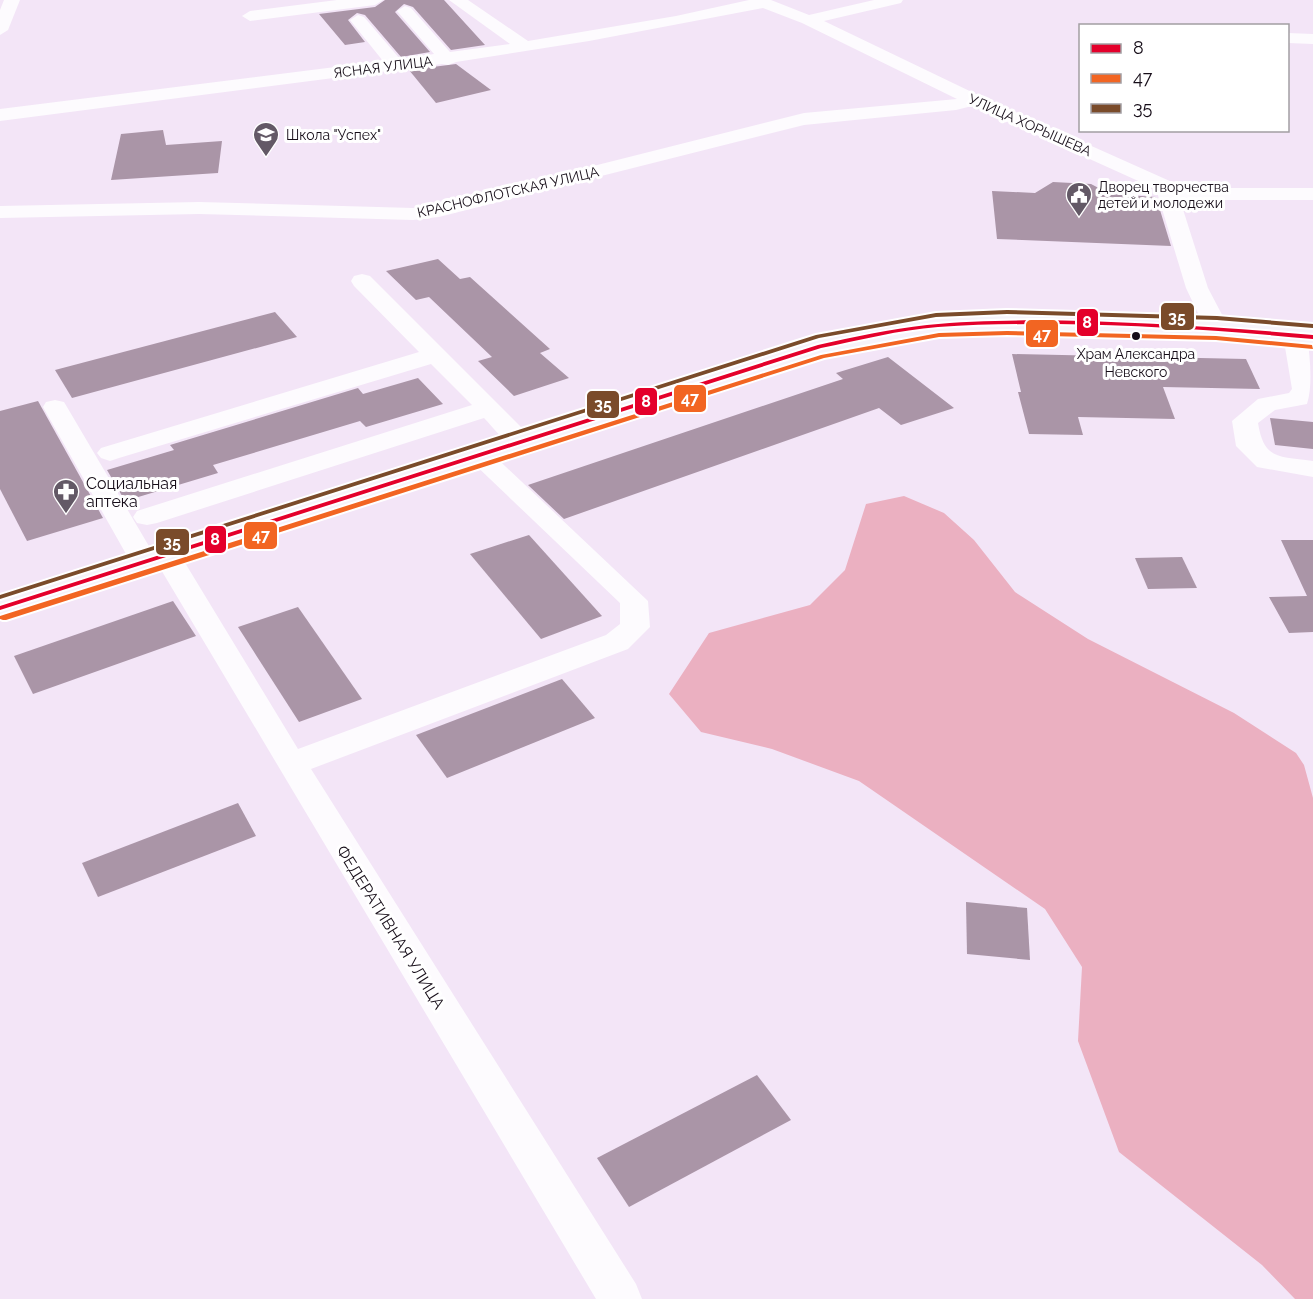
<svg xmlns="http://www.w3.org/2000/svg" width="1313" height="1299" font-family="Raleway,sans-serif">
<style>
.forest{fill:#ebb0c1}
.building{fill:#aa95a7}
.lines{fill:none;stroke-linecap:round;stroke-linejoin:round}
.minor{fill:#fdfbfe;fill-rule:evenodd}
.major{fill:#f6f3fa;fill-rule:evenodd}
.bus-1-casing{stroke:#fff;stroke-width:4}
.bus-2-casing{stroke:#fff;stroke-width:4}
.bus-3-casing{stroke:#fff;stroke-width:4}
.bus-1{fill:#e4002b;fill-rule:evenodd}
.bus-2{fill:#f26522;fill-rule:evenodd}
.bus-3{fill:#7a4b2a;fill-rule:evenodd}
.bus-dot{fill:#160d18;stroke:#fff;stroke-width:2}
.labels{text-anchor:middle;stroke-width:6;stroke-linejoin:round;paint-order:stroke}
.far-street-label{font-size:14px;fill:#160d18;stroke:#fff}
.far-poi-label{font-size:14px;fill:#160d18;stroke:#fff;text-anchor:start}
.bus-label{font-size:14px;fill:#160d18;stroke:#fff}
.poi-label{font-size:16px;fill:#160d18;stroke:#fff;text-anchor:start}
.street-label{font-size:16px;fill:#160d18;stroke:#fff}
.line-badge{stroke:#fff;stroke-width:2}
.badge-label{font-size:16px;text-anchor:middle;font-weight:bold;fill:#fff}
</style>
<rect width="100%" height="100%" fill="#f3e5f7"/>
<!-- forest -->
<path class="forest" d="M904,496L944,513L974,540L1015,592L1088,639L1234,713L1296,753L1304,765L1313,798V1299H1295L1262,1265L1119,1152L1078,1041L1082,967L1045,909L859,781L772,749L701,732L669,694L709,633L810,605L845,570L866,504Z"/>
<!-- building -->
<g class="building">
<path d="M385,0H444L485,45L451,50L413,7L404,4L395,12L430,52L401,57L365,15L357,13L348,20L365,42L345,45L319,14L375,7Z"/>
<path d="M456,64L491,90L436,103L409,70Z"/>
<path d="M163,130L166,145L222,141L218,173L111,180L121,134Z"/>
<path d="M1053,182L1091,184L1110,194L1156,197L1171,246L997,239L992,191L1035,193Z"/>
<path d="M438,259L460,279L470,277L550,349L540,353L569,378L514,396L478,361L492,357L429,297L416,300L386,271Z"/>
<path d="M275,312L297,337L72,398L55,370Z"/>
<path d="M1012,354L1246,359L1260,389L1163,387L1175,419L1078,417L1083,435L1029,434L1018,392H1021Z"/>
<path d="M888,357L954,408L901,425L879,408L564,519L528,485L843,379L836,373Z"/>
<path d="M418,378L443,404L366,427L360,421L213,465L218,473L125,501L107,470L174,450L170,445L358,388L363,394Z"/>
<path d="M38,401L103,518L27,541L0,489V411Z"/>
<path d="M1270,418L1313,422V449L1275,445Z"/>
<path d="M529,535L602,616L541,639L470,554Z"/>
<path d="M1281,540H1313V632L1289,633L1269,597L1307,596Z"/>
<path d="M1182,557L1197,588L1148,589L1135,558Z"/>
<path d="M173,601L196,636L33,694L14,656Z"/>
<path d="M298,607L362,699L299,722L238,627Z"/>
<path d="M562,679L595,718L447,778L416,735Z"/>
<path d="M238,803L256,836L98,897L82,863Z"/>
<path d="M966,902L1027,908L1030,960L967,954Z"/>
<path d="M757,1075L791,1120L629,1207L597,1158Z"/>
</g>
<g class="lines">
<!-- minor -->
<g class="minor">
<path d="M4,0H20L8,30L0,35V10Z"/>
<path d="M337,0H383L375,5L250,21L242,16L250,11Z"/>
<path d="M449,0H468L528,41L676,16L749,0H771L809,15L874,0H903L901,3L824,21L980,96L1172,182L1176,188H1313V200H1180L1208,288L1229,328L1225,333H1209L1205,328L1186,288L1156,189L972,106L956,110L804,125L439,217L413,220L199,214L0,218V206L199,202L413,208L439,205L804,113L957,99L802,23L763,8L589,41L456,62L448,65L442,64L0,121V109L383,61L350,20L358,15L364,17L400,59L434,54L397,11L405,6L411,8L450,52L510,44Z"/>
<path d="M1288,33L1313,34V44L1288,43Z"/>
<path d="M362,274L370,276L529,435L533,440L529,445C508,451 497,431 484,418L157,523L147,525L137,523L133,517L137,511L472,405L431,364L119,458L110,461L101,458L97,453L101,448L419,352L354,286L351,281L354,276Z"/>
<path d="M1295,328L1303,330L1307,335C1310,357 1313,385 1307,404L1275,410L1258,423C1264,461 1280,456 1313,461V477L1257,467L1236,446L1232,421L1258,399L1289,393L1292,389L1283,335L1287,330Z"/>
<path d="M55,400L64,402L67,407L153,553L156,548L166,546L176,548L298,749L606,635L620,624V603L468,458L464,453L468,448L477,445L486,448L648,601L650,627L628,649L311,769L636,1284L642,1299H596L157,563L154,567L144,569L134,567L130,561L43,407L46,402Z"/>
</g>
<!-- major -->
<path class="major" d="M1007,314L1217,320L1313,329V345L1217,336L1007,330L938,333L825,353L0,618V597L811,341L938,317Z"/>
<defs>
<path id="bus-1" d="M1033,320C1127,321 1220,327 1313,335V339C1228,331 1143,325 1057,324C1018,324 978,324 938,327C899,330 860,340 821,348L0,610V606L818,345C854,337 890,329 927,325C962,321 998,321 1033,320Z"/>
<path id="bus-2" d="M1007,331L1216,336L1312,345L1313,349L1216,340L1007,335L939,337L824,358L6,620H3L0,619V616L821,355L939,333Z"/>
<path id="bus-3" d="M1007,310L1217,316L1313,324V328L1217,320L1007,314L936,317L819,338L0,599V595L816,335L936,313Z"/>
</defs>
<!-- bus-1 casing -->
<use href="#bus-1" class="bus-1-casing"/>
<!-- bus-2 casing -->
<use href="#bus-2" class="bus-2-casing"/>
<!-- bus-3 casing -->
<use href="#bus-3" class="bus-3-casing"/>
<!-- bus-1 -->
<use href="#bus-1" class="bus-1"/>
<!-- bus-2 -->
<use href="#bus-2" class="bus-2"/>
<!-- bus-3 -->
<use href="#bus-3" class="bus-3"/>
</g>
<!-- icons -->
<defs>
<symbol id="school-pin" viewBox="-11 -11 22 30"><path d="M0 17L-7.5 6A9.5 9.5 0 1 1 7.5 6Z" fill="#635966" stroke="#fff"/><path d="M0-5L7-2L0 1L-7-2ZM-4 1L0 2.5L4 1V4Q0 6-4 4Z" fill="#fff"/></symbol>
<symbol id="civic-pin" viewBox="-11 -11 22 30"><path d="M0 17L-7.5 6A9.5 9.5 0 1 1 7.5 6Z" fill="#635966" stroke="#fff"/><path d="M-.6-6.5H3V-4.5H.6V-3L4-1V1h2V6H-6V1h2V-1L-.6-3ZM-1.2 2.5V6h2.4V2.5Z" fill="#fff"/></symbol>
<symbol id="pharmacy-pin" viewBox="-11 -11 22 30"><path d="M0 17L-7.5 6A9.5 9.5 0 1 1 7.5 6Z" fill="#635966" stroke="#fff"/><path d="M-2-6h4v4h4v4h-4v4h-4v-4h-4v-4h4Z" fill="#fff"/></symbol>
</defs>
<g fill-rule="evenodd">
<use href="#school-pin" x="251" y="120" width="30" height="40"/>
<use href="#civic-pin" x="1064" y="180" width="30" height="40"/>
<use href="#pharmacy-pin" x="51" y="477" width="30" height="40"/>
</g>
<!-- markers -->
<circle class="bus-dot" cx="1136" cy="336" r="5"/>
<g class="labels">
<!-- far-street labels -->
<g class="far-street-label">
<text transform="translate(383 67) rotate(-7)" y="5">ЯСНАЯ УЛИЦА</text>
<text transform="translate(1030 125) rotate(24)" y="5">УЛИЦА ХОРЫШЕВА</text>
<text transform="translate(508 192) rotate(-13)" y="5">КРАСНОФЛОТСКАЯ УЛИЦА</text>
</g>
<!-- far-poi labels -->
<g class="far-poi-label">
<text x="286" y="140">Школа "Успех"</text>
<text x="1098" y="192">Дворец творчества<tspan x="1098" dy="16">детей и молодежи</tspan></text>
</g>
<!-- bus labels -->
<g class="bus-label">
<text x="1136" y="359">Храм Александра<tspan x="1136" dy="18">Невского</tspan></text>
</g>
<!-- poi labels -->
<g class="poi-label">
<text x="86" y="489">Социальная<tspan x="86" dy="18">аптека</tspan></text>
</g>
<!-- street labels -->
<g class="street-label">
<text transform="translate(391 927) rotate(58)" y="6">ФЕДЕРАТИВНАЯ УЛИЦА</text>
</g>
</g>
<g class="line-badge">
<rect x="1160" y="302" width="35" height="29" rx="6" fill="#7a4b2a"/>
<rect x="1076" y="308" width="23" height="29" rx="6" fill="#e4002b"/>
<rect x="1025" y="319" width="34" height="29" rx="6" fill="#f26522"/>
<rect x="673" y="384" width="34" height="29" rx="6" fill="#f26522"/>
<rect x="634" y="387" width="24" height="29" rx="6" fill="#e4002b"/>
<rect x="586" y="390" width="34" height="29" rx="6" fill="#7a4b2a"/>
<rect x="243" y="521" width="35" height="29" rx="6" fill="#f26522"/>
<rect x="204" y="525" width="23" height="29" rx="6" fill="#e4002b"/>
<rect x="155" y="528" width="35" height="28" rx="6" fill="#7a4b2a"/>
</g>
<g class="badge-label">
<text x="1177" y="323">35</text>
<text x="1087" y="328">8</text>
<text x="1042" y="340">47</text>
<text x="690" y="404">47</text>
<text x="646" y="407">8</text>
<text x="603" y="410">35</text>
<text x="261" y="541">47</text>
<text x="215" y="545">8</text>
<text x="172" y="548">35</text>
</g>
<!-- legend -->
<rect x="1079" y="24" width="210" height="108" fill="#ffffff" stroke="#a29ea3" stroke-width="1.5"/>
<rect x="1091" y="44" width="30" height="9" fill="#e4002b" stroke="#a29ea3" stroke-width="1.5"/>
<text x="1133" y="54" font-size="18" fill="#160d18">8</text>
<rect x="1091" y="74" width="30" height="9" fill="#f26522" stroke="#a29ea3" stroke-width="1.5"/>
<text x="1133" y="84" font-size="18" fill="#160d18">47</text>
<rect x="1091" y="104" width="30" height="9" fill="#7a4b2a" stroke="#a29ea3" stroke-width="1.5"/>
<text x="1133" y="114" font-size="18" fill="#160d18">35</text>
</svg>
